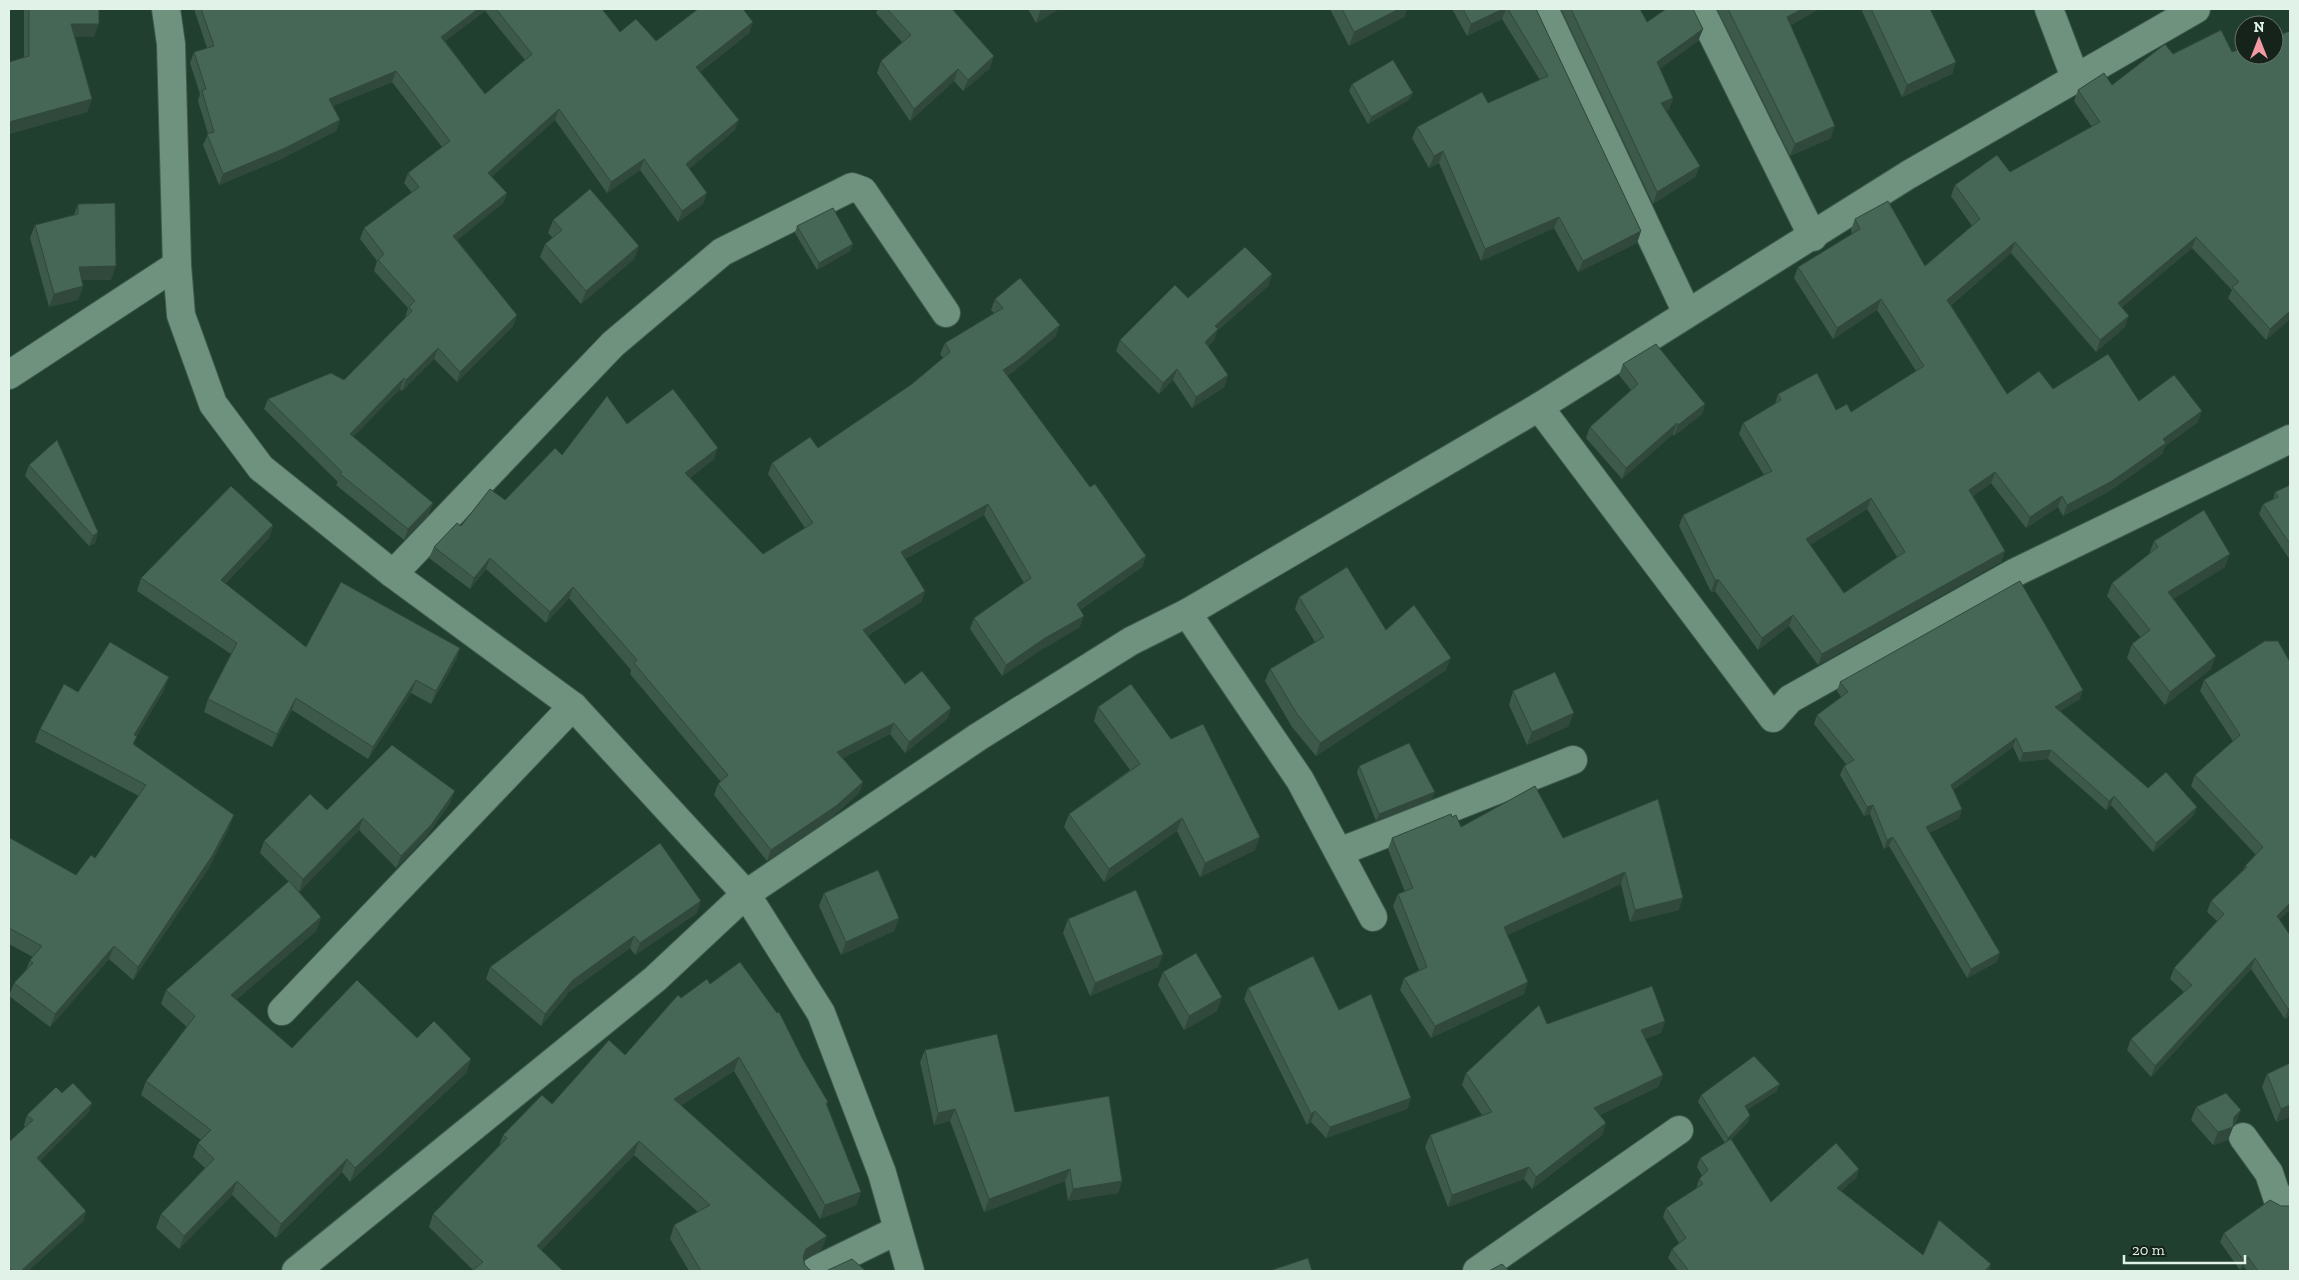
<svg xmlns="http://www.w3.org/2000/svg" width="2299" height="1280" font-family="'Zilla Slab',serif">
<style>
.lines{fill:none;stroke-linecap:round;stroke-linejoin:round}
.minor-casing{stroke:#3e5b4e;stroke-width:30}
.minor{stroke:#6f927f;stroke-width:28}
.wall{fill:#3c594a;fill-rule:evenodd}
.shaded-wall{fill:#31483c}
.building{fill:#466756;stroke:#31483c;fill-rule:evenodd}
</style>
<rect width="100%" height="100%" fill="#203f2f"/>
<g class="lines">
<defs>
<g id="minor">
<path d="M166,9L171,44L177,265L181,315L213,404L261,468L393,574L573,706L746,894L821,1013L882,1173L910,1271"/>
<path d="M1544,9L1687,313"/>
<path d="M1700,9L1813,237"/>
<path d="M2049,9L2076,80"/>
<path d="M9,375L177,265"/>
<path d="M1539,407L1773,718L1790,699L2014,573L2290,439"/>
<path d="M393,574L613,344L722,252L852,187L863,191L946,313"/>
<path d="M1187,613L1300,780L1373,917"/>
<path d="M1339,852L1573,760"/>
<path d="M282,1011L573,706"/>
<path d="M2243,1137L2269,1173L2278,1200H2290"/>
<path d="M296,1271L655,979L746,894L978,737L1131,641L1187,613L1539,407L1908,175L2196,9"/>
<path d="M814,1271L898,1230"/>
<path d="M1477,1271L1679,1130"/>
</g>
</defs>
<!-- minor casing -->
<use href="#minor" class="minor-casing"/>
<!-- minor -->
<use href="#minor" class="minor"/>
</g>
<!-- wall -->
<g class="wall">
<path d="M24,9H99L94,37H75L92,99L87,112L9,134V62L24,58Z"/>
<path d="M194,9H602L620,32L656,41L749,33L700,72L735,130L689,169L703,204L678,222L640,170L607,193L555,120L491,177L507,193L503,203L457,240L517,315L513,326L457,382L434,359L402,391L400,389L353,437L429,514L404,540L336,485L338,482L264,409L268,399L344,380L405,318L408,308L374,271L377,261L360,239L364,228L412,193L404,183L408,173L442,147L392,82L333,106L340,120L336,131L279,160L219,185L203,145L208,134L198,101L200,94L190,63L194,52L207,48ZM485,11L525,60L485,94L445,41Z"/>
<path d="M878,9H952L990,68L963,91L954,81L910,121L877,73L881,61L902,42L876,13Z"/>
<path d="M1028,9H1059L1036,23Z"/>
<path d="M1330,9H1407L1404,17L1349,46Z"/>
<path d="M1452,9H1536L1641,231L1637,243L1578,272L1554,228L1481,261L1439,163L1429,168L1412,138L1417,127L1488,103L1540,80L1502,19L1467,36Z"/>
<path d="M1561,9H1640L1647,22L1703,29L1698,41L1660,68L1673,98L1669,109L1666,111L1700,166L1695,177L1653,204Z"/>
<path d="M1717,9H1819L1791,25L1831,138L1790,156Z"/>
<path d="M1861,9H1930L1956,62L1952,74L1902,97Z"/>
<path d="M2290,31V319L2266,340L2228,298L2232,290L2192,248L2122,307L2125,327L2096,352L2011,253L1951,305L2007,394L2053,389L2139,401L2198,422L2165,446L2162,454L2108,492L2063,516L2058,507L2026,528L1991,483L1973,496L2005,551L2001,562L1818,665L1789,626L1758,650L1715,591L1711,592L1679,526L1683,515L1764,475L1739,434L1743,423L1775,404L1778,394L1836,410L1851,412L1916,371L1877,310L1833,339L1794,278L1798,267L1852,234L1851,230L1855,219L1925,266L1972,226L1951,196L1955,185L2010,172L2092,127L2074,101L2078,90L2112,85L2173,54L2232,52ZM1867,509L1897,557L1844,593L1810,545Z"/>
<path d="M1352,84L1410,99L1368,124L1349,91Z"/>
<path d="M78,204L111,280H82L83,286L78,300L49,307L30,238L35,225L74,215Z"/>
<path d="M553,220L639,246L634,259L581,304L540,257L545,244L553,238L548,233Z"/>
<path d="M797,226L853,244L850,251L817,270L795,233Z"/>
<path d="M1272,274L1268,286L1217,331L1214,340L1208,346L1228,375L1224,387L1192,408L1173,380L1159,394L1116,351L1120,340L1188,298Z"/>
<path d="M995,299L1056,336L1014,371L1007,376L1090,487L1146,556L1142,567L1080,610V627L1041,650L1002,676L970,629L974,618L1024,583L984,515L905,559L925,591L921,602L867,636L905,684L951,708L947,719L905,753L890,734L843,758L863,782L859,793L832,817L767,861L714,795L718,784L721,782L630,674L631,670L569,598L546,623L486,569L470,589L429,558L434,547L461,526L505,500L562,455L627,424L714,459L690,478L763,554L805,528L768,474L772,463L818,448L912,384L943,358L940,354L945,343L994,313L991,310Z"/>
<path d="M1623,364L1705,404L1702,414L1674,436L1673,434L1622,479L1586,438L1590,427L1631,390L1619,375Z"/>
<path d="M29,465L98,532L95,543L89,546L25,476Z"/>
<path d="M2290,485V560L2259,514L2263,504L2273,499L2275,492Z"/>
<path d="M273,525L269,538L225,584L306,647L460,648L456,660L431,704L411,693L368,759L292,710L272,747L204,712L208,699L231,654L137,591L141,578Z"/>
<path d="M2154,541L2225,567L2173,599L2211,669L2165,705L2127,658L2132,644L2141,638L2107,596L2112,583L2149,554Z"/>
<path d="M1299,597L1386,630L1446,670L1316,756L1292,727L1265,681L1270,669L1315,642L1295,609Z"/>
<path d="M2265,641L2280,920L2290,935V1016L2285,1019L2251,969L2151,1077L2127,1050L2131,1039L2184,992L2170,979L2174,968L2217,921L2207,912L2211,901L2243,870L2245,866L2256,855L2191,786L2195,775L2233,741L2200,691L2204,680Z"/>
<path d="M1840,682L2080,699L2060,711L2148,788L2197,807L2193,816L2153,852L2111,805L2106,810L2048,759L2020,762L2013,747L1953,790L1962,809L1959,818L1929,833L1997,962L1967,978L1889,846L1884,849L1870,814L1864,816L1840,775L1844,766L1846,764L1814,724L1817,715L1841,697L1837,691Z"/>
<path d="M164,690L136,736L134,744L229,828L208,869L133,980L109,959L50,1027L9,996L14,983L26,970L30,960L33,957L9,944V840L76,875L95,858L139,796L35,742L40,729L78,692Z"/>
<path d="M1513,691L1569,726L1527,745L1509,705Z"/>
<path d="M1098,707L1255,850L1200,877L1177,831L1104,882L1064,827L1069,814L1130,770L1094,721Z"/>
<path d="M1359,766L1432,799L1376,821L1357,773Z"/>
<path d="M1658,799L1679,910L1630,922L1621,884L1507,935L1524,994L1431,1038L1400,990L1404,978L1419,970L1393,906L1398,894L1405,892L1388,849L1392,838L1452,817L1461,827L1563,838Z"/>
<path d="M450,803L426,837L396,868L359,830L299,892L321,917L316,931L236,1000L292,1048L417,1038L471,1059L466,1073L350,1182L342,1172L276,1238L232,1195L179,1249L156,1228L161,1214L205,1168L193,1157L198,1143L201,1140L141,1095L146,1081L187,1027L161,1004L166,990L289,882L260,853L264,841L327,810Z"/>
<path d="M824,893L899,918L894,931L841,955L819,906Z"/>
<path d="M697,913L635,955L630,948L569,992L541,1026L486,979L490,967Z"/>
<path d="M1068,919L1163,954L1158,967L1090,996L1063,933Z"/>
<path d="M1163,972L1217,1011L1184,1030L1158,985Z"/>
<path d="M710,984L802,1058L828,1102L827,1105L861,1192L856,1205L820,1219L734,1071L681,1105L822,1249L804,1261L805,1265L810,1270L812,1271H689L670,1239L674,1225L698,1212L634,1155L541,1250L473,1270L429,1227L433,1214L499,1146L503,1135L552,1104L625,1055L681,998Z"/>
<path d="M1248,988L1339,1010L1411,1098L1407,1109L1326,1138L1311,1122L1307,1125L1244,999Z"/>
<path d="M1665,1021L1661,1033L1645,1039L1663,1075L1658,1087L1600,1115L1606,1123L1602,1135L1532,1189L1524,1179L1448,1207L1425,1147L1430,1135L1482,1115L1462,1085L1466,1073L1547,1024Z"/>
<path d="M925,1050L1015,1112L1122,1181L1118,1193L1068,1201L1065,1181L984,1212L950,1121L934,1125L920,1062Z"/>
<path d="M2267,1074L2290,1117L2276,1122L2262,1087Z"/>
<path d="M1777,1091L1747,1110L1750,1115L1748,1122L1731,1140L1771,1202L1859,1169L1856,1178L1841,1191L1923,1255L1991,1264L1989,1271H1678L1668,1258L1672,1249L1679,1243L1663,1217L1666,1208L1696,1189L1699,1179L1702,1176L1697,1167L1700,1158L1725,1143L1698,1102L1701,1095Z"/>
<path d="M62,1093L92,1103L88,1113L40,1161L86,1211L83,1221L28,1271H9V1142L25,1127L24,1125L27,1115Z"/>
<path d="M2196,1107L2236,1123L2233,1127L2228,1140L2213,1145L2191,1120Z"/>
<path d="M2224,1233L2290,1271H2248L2244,1267L2240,1270L2220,1242Z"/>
</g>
<!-- shaded-wall -->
<g class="shaded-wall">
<path d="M478,9H486L485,11L437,47L441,37Z"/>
<path d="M1041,9H1059L1036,23Z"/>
<path d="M1399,9H1407L1404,17L1349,46L1354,32Z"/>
<path d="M1503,9H1506L1502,19L1467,36L1471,24Z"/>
<path d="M1802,9H1819L1783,29L1787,17Z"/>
<path d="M753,22L749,33L692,78L696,67Z"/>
<path d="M71,24H99L94,37H66Z"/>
<path d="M1703,29L1698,41L1653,74L1657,62Z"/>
<path d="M994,56L990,68L963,91L968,80Z"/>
<path d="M1956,62L1952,74L1902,97L1907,85Z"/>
<path d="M958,69L954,81L910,121L914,109Z"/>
<path d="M396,71L392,82L325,109L329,99Z"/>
<path d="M1413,93L1410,99L1368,124L1371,117Z"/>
<path d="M1673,98L1669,109L1657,115L1661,103Z"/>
<path d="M92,99L87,112L9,134V122Z"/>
<path d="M559,109L555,120L484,184L488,173Z"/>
<path d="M340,120L336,131L279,160L219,185L223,174Z"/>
<path d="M739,120L735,130L682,175L686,164Z"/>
<path d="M1835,126L1831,138L1790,156L1795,144Z"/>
<path d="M1443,151L1439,163L1429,168L1434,156Z"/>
<path d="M644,159L640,170L607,193L611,182Z"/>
<path d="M1700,166L1695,177L1653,204L1657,192Z"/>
<path d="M507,193L503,203L449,247L453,236Z"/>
<path d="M707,193L703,204L678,222L682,211Z"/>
<path d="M1559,217L1554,228L1481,261L1485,249Z"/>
<path d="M1641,231L1637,243L1578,272L1583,261Z"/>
<path d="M2196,237L2192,248L2114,314L2118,303Z"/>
<path d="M2015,242L2011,253L1943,311L1947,300Z"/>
<path d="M853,244L850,251L817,270L819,263Z"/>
<path d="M639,246L634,259L581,304L586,291Z"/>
<path d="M116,266L111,280H74L79,267Z"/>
<path d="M1272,274L1268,286L1217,331L1214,340L1200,353L1205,342L1215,326Z"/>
<path d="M83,286L78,300L49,307L54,294Z"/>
<path d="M1881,299L1877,310L1833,339L1837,328Z"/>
<path d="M2290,311V319L2266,340L2270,329Z"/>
<path d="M517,315L513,326L457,382L460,372Z"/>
<path d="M2129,316L2125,327L2096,352L2100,340Z"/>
<path d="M1060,325L1056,336L1014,371L999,381L1003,370Z"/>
<path d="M438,348L434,359L402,391L406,380Z"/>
<path d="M1177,369L1173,380L1159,394L1163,383Z"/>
<path d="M1228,375L1224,387L1192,408L1196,397Z"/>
<path d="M404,378L400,389L346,444L350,434Z"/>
<path d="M1705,404L1702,414L1674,436L1678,425Z"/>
<path d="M2202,411L2198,422L2165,446L2162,454L2108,492L2063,516L2067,505L2163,439Z"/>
<path d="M1677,423L1673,434L1622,479L1626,468Z"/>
<path d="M718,448L714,459L681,485L685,473Z"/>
<path d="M1995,472L1991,483L1965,501L1969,490Z"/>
<path d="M2062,496L2058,507L2026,528L2030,517Z"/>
<path d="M1871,498L1867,509L1802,550L1806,539Z"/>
<path d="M433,503L429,514L404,540L408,529Z"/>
<path d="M988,504L984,515L897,563L901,552Z"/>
<path d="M273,525L269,538L216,593L221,580Z"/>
<path d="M98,532L95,543L89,546L93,536Z"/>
<path d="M2005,551L2001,562L1818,665L1822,654Z"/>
<path d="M2230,554L2225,567L2163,605L2168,592Z"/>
<path d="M1146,556L1142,567L1073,615L1077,604Z"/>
<path d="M490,558L486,569L470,589L474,578Z"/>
<path d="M1715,580H1719L1715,591L1711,592Z"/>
<path d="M573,587L569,598L546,623L550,612Z"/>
<path d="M925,591L921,602L858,641L863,630Z"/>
<path d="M1793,615L1789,626L1758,650L1762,638Z"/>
<path d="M1084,616L1080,627L1041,650L1002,676L1006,665L1045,638Z"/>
<path d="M460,648L456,660L431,704L436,691Z"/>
<path d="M2216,656L2211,669L2165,705L2170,692Z"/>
<path d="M1451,658L1446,670L1316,756L1320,743Z"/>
<path d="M169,677L164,690L130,748L134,735Z"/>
<path d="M416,680L411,693L368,759L373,747Z"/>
<path d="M2083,690L2080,699L2051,716L2055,707Z"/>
<path d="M296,698L292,710L272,747L277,734Z"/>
<path d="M951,708L947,719L905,753L909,742Z"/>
<path d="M1574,713L1569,726L1527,745L1532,732Z"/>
<path d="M894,723L890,734L833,763L837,752Z"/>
<path d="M2016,738L2013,747L1947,794L1951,785Z"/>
<path d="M2051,750L2048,759L2020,762L2023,753Z"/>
<path d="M863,782L859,793L832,817L767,861L771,850Z"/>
<path d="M455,791L450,803L426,837L396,868L401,856Z"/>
<path d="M1435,792L1432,799L1376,821L1379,814Z"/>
<path d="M2114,796L2111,805L2106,810L2109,801Z"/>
<path d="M1873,805L1870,814L1864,816L1867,807Z"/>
<path d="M2197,807L2193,816L2153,852L2156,843Z"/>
<path d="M1962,809L1959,818L1923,836L1926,827Z"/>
<path d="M234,815L229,828L208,869L133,980L138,967Z"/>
<path d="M363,818L359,830L299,892L303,879Z"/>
<path d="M1182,818L1177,831L1104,882L1109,869Z"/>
<path d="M1260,837L1255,850L1200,877L1205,863Z"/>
<path d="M1893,837L1889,846L1884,849L1887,840Z"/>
<path d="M1625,872L1621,884L1499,939L1504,927Z"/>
<path d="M1683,898L1679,910L1630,922L1635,910Z"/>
<path d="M701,901L697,913L635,955L640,943Z"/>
<path d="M2290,903V910L2273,926L2277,916Z"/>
<path d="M321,917L316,931L226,1009L231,995Z"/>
<path d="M899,918L894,931L841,955L846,942Z"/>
<path d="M634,936L630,948L569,992L541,1026L545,1014L573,980Z"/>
<path d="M114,946L109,959L50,1027L55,1014Z"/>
<path d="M2000,953L1997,962L1967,978L1971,969Z"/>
<path d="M1163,954L1158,967L1090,996L1095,983Z"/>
<path d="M2255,958L2251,969L2151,1077L2155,1066Z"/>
<path d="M1528,982L1524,994L1431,1038L1435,1026Z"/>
<path d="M1222,997L1217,1011L1184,1030L1189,1016Z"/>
<path d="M2290,1008V1016L2285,1019L2288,1009Z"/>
<path d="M1665,1021L1661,1033L1636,1042L1641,1030Z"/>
<path d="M739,1057L734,1071L669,1112L674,1099Z"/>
<path d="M471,1059L466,1073L350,1182L355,1168Z"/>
<path d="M1663,1075L1658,1087L1590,1120L1594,1108Z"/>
<path d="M1780,1084L1777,1091L1742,1113L1745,1106Z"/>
<path d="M1411,1098L1407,1109L1326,1138L1330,1127Z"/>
<path d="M92,1103L88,1113L33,1168L37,1158Z"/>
<path d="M2290,1105V1117L2276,1122L2281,1109Z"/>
<path d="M955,1109L950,1121L934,1125L938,1113Z"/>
<path d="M2241,1110L2236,1123L2233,1127L2228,1140L2213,1145L2218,1132Z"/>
<path d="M1315,1111L1311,1122L1307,1125L1311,1114Z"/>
<path d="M1750,1115L1748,1122L1726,1145L1728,1138Z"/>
<path d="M1606,1123L1602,1135L1532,1189L1536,1177Z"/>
<path d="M639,1141L634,1155L532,1260L537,1246Z"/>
<path d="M347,1159L342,1172L276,1238L281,1224Z"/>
<path d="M1529,1167L1524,1179L1448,1207L1452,1195Z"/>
<path d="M1070,1169L1065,1181L984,1212L989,1199Z"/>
<path d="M1859,1169L1856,1178L1834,1198L1837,1188Z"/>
<path d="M237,1181L232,1195L179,1249L184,1236Z"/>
<path d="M1122,1181L1118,1193L1068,1201L1073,1189Z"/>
<path d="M861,1192L856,1205L820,1219L825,1205Z"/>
<path d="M86,1211L83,1221L28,1271H21Z"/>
<path d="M827,1236L822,1249L801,1263L806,1249Z"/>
<path d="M2248,1257L2244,1267L2240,1270L2243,1260Z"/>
<path d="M1991,1264L1989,1271H1985Z"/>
</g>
<!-- building -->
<g class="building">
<path d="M29,9H99V24H71L92,99L9,122V62L29,56Z"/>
<path d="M201,9H478L441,37L485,94L532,54L496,9H602L620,32L636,19L656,41L698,9H743L753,22L696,67L739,120L686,164L707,193L682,211L644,159L611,182L559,109L488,173L507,193L453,236L517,315L460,372L438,348L406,380L404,378L350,434L433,503L408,529L340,474L342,472L268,399L331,373L344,380L412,311L409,307L415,301L378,260L384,254L364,228L419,187L408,173L450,141L396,71L329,99L340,120L283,149L223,174L207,134L214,132L202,91L206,89L194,52L214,46Z"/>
<path d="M887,9H952L994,56L968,80L958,69L914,109L881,61L911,35Z"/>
<path d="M1342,9H1399L1354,32Z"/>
<path d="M1463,9H1503L1471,24Z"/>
<path d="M1508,9H1536L1641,231L1583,261L1559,217L1485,249L1443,151L1434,156L1417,127L1482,92L1488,103L1548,76Z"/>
<path d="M1571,9H1640L1647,22L1666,9H1693L1703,29L1657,62L1673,98L1661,103L1700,166L1657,192Z"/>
<path d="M1728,9H1802L1787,17L1835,126L1795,144Z"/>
<path d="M1871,9H1930L1956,62L1907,85Z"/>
<path d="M2221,30L2232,52L2244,48V55H2274V37L2290,31V311L2270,329L2232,287L2239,282L2196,237L2118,303L2129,316L2100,340L2015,242L1947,300L2007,394L2039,371L2053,389L2108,354L2139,401L2174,375L2202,411L2163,439L2166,443L2112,481L2067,505L2062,496L2030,517L1995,472L1969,490L2005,551L1822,654L1793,615L1762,638L1719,580H1715L1683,515L1772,471L1743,423L1781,400L1778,394L1817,373L1836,410L1847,404L1851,412L1924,366L1881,299L1837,328L1798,267L1860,229L1855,219L1888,201L1925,266L1980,219L1955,185L1997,155L2010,172L2100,122L2078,90L2104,73L2112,85L2165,44L2173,54ZM1871,498L1905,552L1844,593L1806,539Z"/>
<path d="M1393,60L1413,93L1371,117L1352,84Z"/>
<path d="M590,189L639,246L586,291L545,244L562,230L553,220Z"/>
<path d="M115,203L116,266L79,267L83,286L54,294L35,225L78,214V204Z"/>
<path d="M833,208L853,244L819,263L797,226Z"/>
<path d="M1245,247L1272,274L1215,326L1218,329L1205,342L1228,375L1196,397L1177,369L1163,383L1120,340L1175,285L1188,298Z"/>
<path d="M1020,278L1060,325L1018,360L1003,370L1090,487L1095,484L1146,556L1077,604L1084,616L1045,638L1006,665L974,618L1031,578L988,504L901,552L925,591L863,630L905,684L922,671L951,708L909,742L894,723L837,752L863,782L836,806L771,850L718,784L728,775L634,663L637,660L573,587L550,612L490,558L474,578L434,547L457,523L461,526L490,489L505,500L555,448L562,455L607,396L627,424L673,389L718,448L685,473L763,554L813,523L772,463L810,437L818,448L912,384L950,352L945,343L1003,308L995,299Z"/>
<path d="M1656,344L1705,404L1678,425L1677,423L1626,468L1590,427L1638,384L1623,364Z"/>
<path d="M57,440L98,532L93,536L29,465Z"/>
<path d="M2290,485V544L2263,504L2278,497L2275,492Z"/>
<path d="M231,486L273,525L221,580L306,647L341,582L460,648L436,691L416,680L373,747L296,698L277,734L208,699L237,643L141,578Z"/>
<path d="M2204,510L2230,554L2168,592L2216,656L2170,692L2132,644L2150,630L2112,583L2158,547L2154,541Z"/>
<path d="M1347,567L1386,630L1414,605L1451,658L1320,743L1297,714L1270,669L1324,637L1299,597Z"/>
<path d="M2020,581L2083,690L2055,707L2148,788L2166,772L2197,807L2156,843L2114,796L2109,801L2051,750L2023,753L2016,738L1951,785L1962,809L1926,827L2000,953L1971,969L1893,837L1887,840L1873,805L1867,807L1844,766L1854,760L1817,715L1848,692L1840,682Z"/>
<path d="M2265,641H2278L2290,662V903L2277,916L2290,935V1008L2288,1009L2255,958L2155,1066L2131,1039L2192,985L2174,968L2224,914L2211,901L2247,867L2245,866L2263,847L2195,775L2240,735L2204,680Z"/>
<path d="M110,642L169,677L134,735L137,736L133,744L234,815L212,856L138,967L114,946L55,1014L14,983L33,963L30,960L42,946L9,928V840L10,838L76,875L91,855L95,858L146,785L40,729L64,684L78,692Z"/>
<path d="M1555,672L1574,713L1532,732L1513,691Z"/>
<path d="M1131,684L1171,739L1203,724L1260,837L1205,863L1182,818L1109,869L1069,814L1140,764L1098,707Z"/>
<path d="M1409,743L1435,792L1379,814L1359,766Z"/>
<path d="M392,745L455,791L431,825L401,856L363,818L303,879L264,841L310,794L327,810Z"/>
<path d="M1535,786L1563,838L1658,799L1683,898L1635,910L1625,872L1504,927L1528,982L1435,1026L1404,978L1427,967L1398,894L1413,888L1392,838L1451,814L1452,817L1456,815L1461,827Z"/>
<path d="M660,843L701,901L640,943L634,936L573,980L545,1014L490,967Z"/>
<path d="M878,870L899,918L846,942L824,893Z"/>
<path d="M289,881L321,917L231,995L292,1048L357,980L417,1038L434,1021L471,1059L355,1168L347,1159L281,1224L237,1181L184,1236L161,1214L214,1159L198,1143L211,1130L146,1081L195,1016L166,990Z"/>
<path d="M1136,890L1163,954L1095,983L1068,919Z"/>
<path d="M1196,953L1222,997L1189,1016L1163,972Z"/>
<path d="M1313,956L1339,1010L1371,994L1411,1098L1330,1127L1315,1111L1311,1114L1248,988Z"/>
<path d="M740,962L777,1013L779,1012L802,1058L828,1102L826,1103L861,1192L825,1205L739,1057L674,1099L827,1236L806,1249L803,1257L805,1265L810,1270L812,1271H701L674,1225L710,1205L639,1141L537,1246L563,1271H472L483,1262L433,1214L507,1138L503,1135L542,1095L552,1104L609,1040L625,1055L678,995L681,998L707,979L710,984Z"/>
<path d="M1652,986L1665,1021L1641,1030L1663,1075L1594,1108L1606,1123L1536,1177L1529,1167L1452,1195L1430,1135L1492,1112L1466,1073L1539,1005L1547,1024Z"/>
<path d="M997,1034L1015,1112L1109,1096L1122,1181L1073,1189L1070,1169L989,1199L955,1109L938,1113L925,1050Z"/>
<path d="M1754,1056L1780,1084L1745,1106L1750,1115L1728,1138L1701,1095Z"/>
<path d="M2290,1063V1105L2281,1109L2267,1074Z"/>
<path d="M73,1083L92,1103L37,1158L86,1211L21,1271H12L9,1268V1142L33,1120L27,1115L56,1087L62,1093Z"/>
<path d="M2226,1093L2241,1110L2234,1117L2233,1127L2218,1132L2196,1107Z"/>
<path d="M1731,1139L1771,1202L1836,1143L1859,1169L1837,1188L1923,1255L1939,1220L1991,1264L1985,1271H1689L1672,1249L1686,1238L1666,1208L1703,1184L1699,1179L1708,1170L1700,1158Z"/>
<path d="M2270,1200L2281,1206H2290V1271H2258L2248,1257L2243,1260L2224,1233Z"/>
<path d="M1308,1258L1312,1271H1269Z"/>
<path d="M852,1259L866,1271H826Z"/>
<path d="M1502,1264L1509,1271H1489Z"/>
</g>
<!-- border -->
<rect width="2299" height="1280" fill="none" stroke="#e1f3e9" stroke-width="20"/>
<!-- north arrow -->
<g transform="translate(2259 40)"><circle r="24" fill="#15231b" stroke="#67766d"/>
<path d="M0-4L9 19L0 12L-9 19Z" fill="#f49aa3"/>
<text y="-8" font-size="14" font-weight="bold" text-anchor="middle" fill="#e1f3e9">N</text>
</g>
<!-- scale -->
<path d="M2124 1255v8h121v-8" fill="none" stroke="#e1f3e9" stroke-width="2.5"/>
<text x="2132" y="1255" font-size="15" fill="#e1f3e9" stroke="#15231b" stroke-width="4" paint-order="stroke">20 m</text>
</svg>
